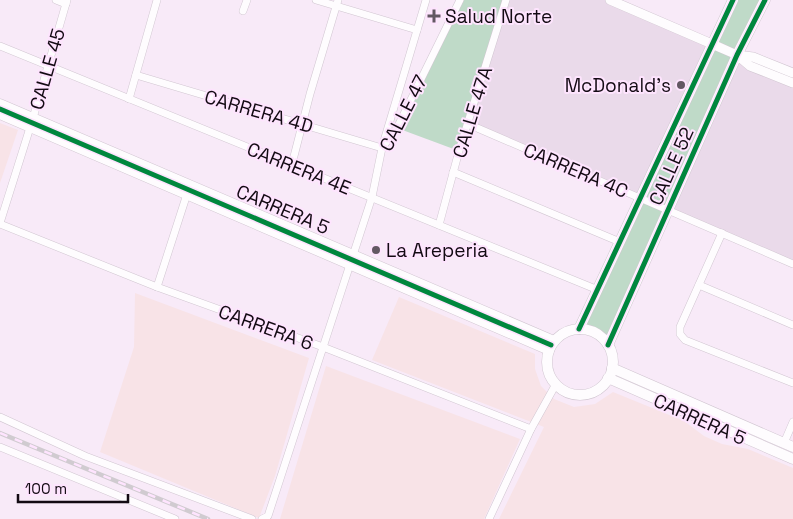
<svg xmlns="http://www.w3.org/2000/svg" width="793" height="519" font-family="'Space Grotesk',sans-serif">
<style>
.commercial{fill:#eadaea}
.industrial{fill:#f8e3e7}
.green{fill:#bfdac8}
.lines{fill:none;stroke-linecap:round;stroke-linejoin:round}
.minor-casing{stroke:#d1c6d1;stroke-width:8}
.tertiary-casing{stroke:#d1c6d1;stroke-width:10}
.secondary-casing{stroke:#d1c6d1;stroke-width:11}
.minor{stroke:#fefcfe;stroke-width:7}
.tertiary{stroke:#fefcfe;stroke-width:9}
.secondary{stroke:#fefcfe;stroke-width:10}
.rail-casing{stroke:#d0cbd0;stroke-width:4.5}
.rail{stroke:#fee4fe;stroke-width:2.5;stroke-dasharray:8;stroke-linecap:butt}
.cycleway-casing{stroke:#fee4fe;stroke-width:8}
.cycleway{stroke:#00873e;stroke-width:5}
.poi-dot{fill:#635863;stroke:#fee4fe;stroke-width:2}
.labels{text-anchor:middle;stroke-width:4;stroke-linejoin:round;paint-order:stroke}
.poi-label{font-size:19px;fill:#130a13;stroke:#fee4fe;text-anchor:start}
.street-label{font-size:19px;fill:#130a13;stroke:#fee4fe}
</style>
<rect width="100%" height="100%" fill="#f8eaf8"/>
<!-- commercial -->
<g class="commercial">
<path d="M506,0H610L712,44L640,198L468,124Z"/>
<path d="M737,55L793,83V264L669,210Z"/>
</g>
<!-- industrial -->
<g class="industrial">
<path d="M0,123L18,130L0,183Z"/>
<path d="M135,293L309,358L275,476L259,518L100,452L134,347Z"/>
<path d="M399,297L535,354V369L541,386L554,399L574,407L595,404L613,392L684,421L704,436L722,444L748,449L793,468V519H499L544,427L372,360Z"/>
<path d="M326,366L520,439L484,519H280Z"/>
</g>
<!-- green -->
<g class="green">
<path d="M460,0H506L459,151L397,128Z"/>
<path d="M733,0H765L608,345L596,333L579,329Z"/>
</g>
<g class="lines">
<defs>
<g id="minor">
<path d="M56,0L66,4"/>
<path d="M316,0L417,30"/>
<path d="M243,11L247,0"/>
<path d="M0,46L598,290"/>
<path d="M136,75L382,148"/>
<path d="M129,99L157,0"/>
<path d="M468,124L793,264"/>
<path d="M384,141L426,0"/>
<path d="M292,164L310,94L338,0"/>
<path d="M453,172L620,242"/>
<path d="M0,223L33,118L67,0"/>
<path d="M0,224L157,287L323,347L531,429"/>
<path d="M439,225L459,151L506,0"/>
<path d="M722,233L680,327V334L685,340L793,383"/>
<path d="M699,285L793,325"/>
<path d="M157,287L187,194"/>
<path d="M0,417L85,456L252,519"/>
<path d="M784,443L793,422"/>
<path d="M0,447L175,519"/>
<path d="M262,519L268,516L372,197L382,148L397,128L460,0"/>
<path d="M489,519L531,429L556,384"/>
</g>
<g id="tertiary">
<path d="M610,0L712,44L737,55L750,66L793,83"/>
<path d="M737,55L753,57L793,73"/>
</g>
<g id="secondary">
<path d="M0,104L554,341"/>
<path d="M0,114L549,350"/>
<path d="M579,329L733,0"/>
<circle cx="580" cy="362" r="33"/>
<path d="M608,345L737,55L765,0"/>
<path d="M612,368L793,447"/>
<path d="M608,378L793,459"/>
</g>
</defs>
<!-- minor casing -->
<use href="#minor" class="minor-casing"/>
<!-- tertiary casing -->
<use href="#tertiary" class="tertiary-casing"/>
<!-- secondary casing -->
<use href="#secondary" class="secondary-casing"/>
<!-- minor -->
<use href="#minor" class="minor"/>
<!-- tertiary -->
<use href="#tertiary" class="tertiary"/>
<!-- secondary -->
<use href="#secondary" class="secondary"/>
<defs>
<path id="rail" d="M0,433L208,519"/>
</defs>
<!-- rail casing -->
<use href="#rail" class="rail-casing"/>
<!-- rail -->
<use href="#rail" class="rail"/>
<defs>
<g id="cycleway">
<path d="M0,109L551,345"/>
<path d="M579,329L733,0"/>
<path d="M608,345L737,55L765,0"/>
</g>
</defs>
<!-- cycleway casing -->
<use href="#cycleway" class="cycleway-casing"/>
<!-- cycleway -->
<use href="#cycleway" class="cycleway"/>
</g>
<!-- markers -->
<g class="poi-dot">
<path d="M431.5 8.5h5v5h5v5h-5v5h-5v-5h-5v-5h5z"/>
<circle cx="681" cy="85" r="5"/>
<circle cx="376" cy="250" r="5"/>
</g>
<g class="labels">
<!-- poi labels -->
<g class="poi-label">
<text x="445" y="23">Salud Norte</text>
<text x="671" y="92" text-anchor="end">McDonald's</text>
<text x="386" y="257">La Areperia</text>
</g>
<!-- street labels -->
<g class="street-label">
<text transform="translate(47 69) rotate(-74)" y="7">CALLE 45</text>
<text transform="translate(259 111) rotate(16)" y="7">CARRERA 4D</text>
<text transform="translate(472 112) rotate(-73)" y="7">CALLE 47A</text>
<text transform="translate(403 113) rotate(-63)" y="7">CALLE 47</text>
<text transform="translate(671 166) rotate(-66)" y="7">CALLE 52</text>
<text transform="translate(299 168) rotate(22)" y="7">CARRERA 4E</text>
<text transform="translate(576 170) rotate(23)" y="7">CARRERA 4C</text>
<text transform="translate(283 209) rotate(23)" y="7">CARRERA 5</text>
<text transform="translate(266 327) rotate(20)" y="7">CARRERA 6</text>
<text transform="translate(700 419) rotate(24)" y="7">CARRERA 5</text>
</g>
</g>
<!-- scale -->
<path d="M18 494v8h110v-8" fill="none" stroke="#130a13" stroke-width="2.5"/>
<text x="25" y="494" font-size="15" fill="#130a13" stroke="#fee4fe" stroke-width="4" paint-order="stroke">100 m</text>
</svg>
